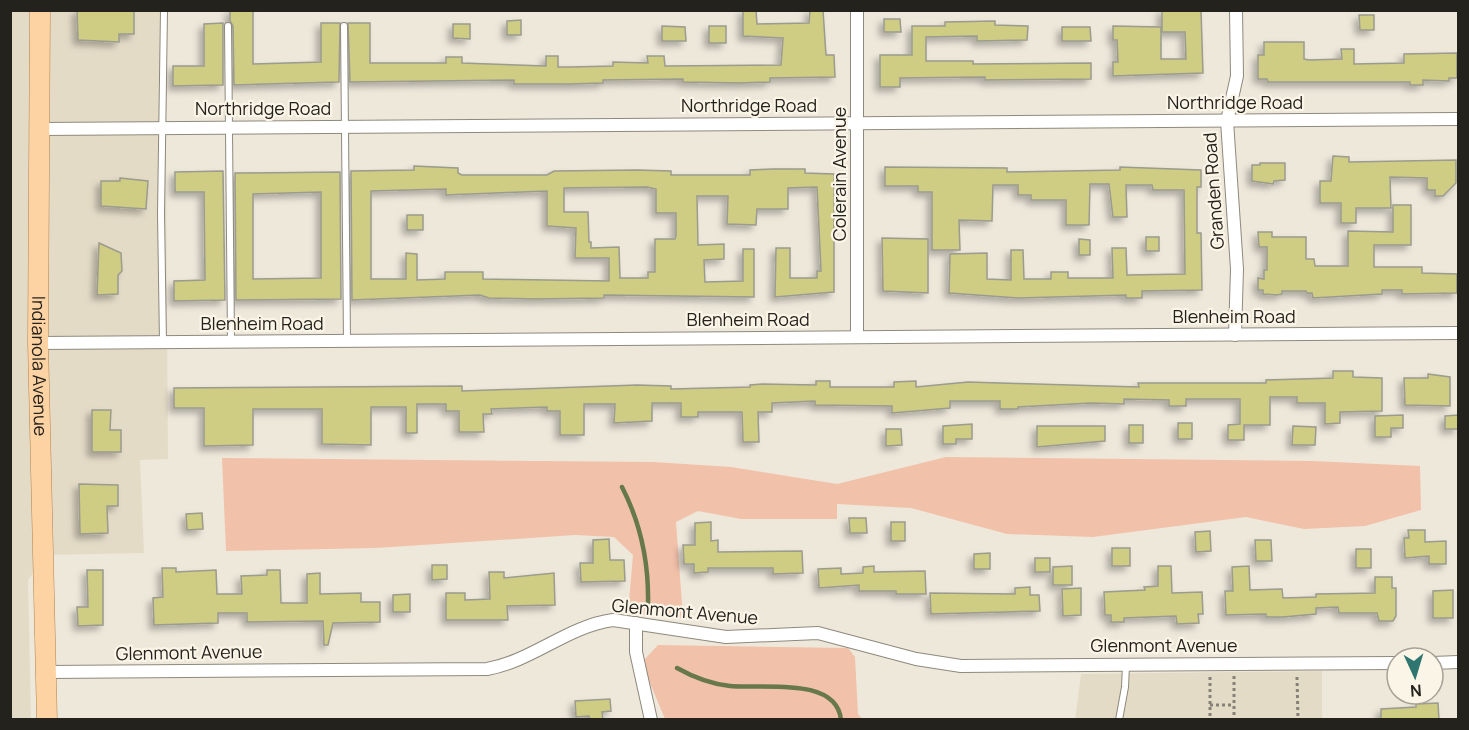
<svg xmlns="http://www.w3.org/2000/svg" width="1469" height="730" font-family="Manrope,sans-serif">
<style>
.built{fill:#e4dbc7}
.green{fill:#f2c1aa}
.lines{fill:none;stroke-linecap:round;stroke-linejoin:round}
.stream{stroke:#67794a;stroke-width:4.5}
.building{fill:#cfcc83;stroke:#9b9b8e;stroke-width:1.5;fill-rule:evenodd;filter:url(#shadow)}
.service-casing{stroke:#8e897d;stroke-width:8}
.minor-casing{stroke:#8e897d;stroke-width:14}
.primary-casing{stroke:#b1824c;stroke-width:21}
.path{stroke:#858178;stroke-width:3;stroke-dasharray:3 3;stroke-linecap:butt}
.service{stroke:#fff;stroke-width:6}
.minor{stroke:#fff;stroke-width:12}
.primary{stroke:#fed3a3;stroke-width:20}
.labels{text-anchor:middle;stroke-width:4.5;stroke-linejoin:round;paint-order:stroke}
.street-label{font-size:18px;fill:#24221d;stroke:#fbf5e8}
</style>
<defs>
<filter id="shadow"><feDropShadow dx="-4.5" dy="4.5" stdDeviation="3" flood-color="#0004"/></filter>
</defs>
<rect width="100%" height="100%" fill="#eee8db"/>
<!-- built -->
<g class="built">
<path d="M10,11H165L168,459L140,460L144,553L46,555L28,580L31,720L10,719Z"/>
<path d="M1322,671V719L1075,720L1081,674Z"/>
</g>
<!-- green -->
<g class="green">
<path d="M946,457L1313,461L1420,466L1421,510L1365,526L1304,529L1246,517L1093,537L1007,534L911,508L837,504V519H741L698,511L676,522L683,618L628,613L633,555L614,537L575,535L376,548L226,551L222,458L654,462L731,467L837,484Z"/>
<path d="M658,645L848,648L855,657L858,714L862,719H665L645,671V659Z"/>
</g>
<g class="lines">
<!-- stream -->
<g class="stream">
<path d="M622,487C641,524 649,563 648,605"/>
<path d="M677,668C693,677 711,684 730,686C762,689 837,676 841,720"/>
</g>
</g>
<!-- building -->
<g class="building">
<path d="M77,10H134V34H119V42L78,40Z"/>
<path d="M230,10H253V64L321,62V23H340L339,82L234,85L233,26L230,21Z"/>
<path d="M743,10H756L757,24L809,23L810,10H823L826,55H834L835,77L770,78V82L738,83L683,82V79L603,80V83L570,84H514V80L350,82L348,23H370V63H446V57H462V63L546,66V56H558V67H570L613,66V62L648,63L647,56H664L665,66L781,65L783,38L743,36Z"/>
<path d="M1162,10H1201L1203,73L1113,76V62H1118L1117,40H1113V26L1161,27V59H1186L1185,32H1162Z"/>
<path d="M1359,15H1374V30H1360Z"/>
<path d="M884,19H900L901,32H884Z"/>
<path d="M521,20V35H507V21Z"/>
<path d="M995,21V25L1028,26L1027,40L977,41V36L926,37V61H973V64L1091,63V79L985,80V77L900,78V87H880V55H912V26H945V22Z"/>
<path d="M223,23V85L173,86V66H204V24Z"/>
<path d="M453,24H470V39L453,38Z"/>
<path d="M662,26L685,27L686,41H662Z"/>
<rect x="709" y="26" width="17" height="17"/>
<path d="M1062,27H1090L1091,41H1062Z"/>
<path d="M1264,42H1304V59L1309,60L1342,59L1341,49H1354V64L1404,63V54L1457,53V78H1449V81L1423,80V85H1410V82H1268L1267,79H1258V55H1264Z"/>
<path d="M1333,156L1349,157V162L1456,160V183L1443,196H1435V190H1427V178L1390,177L1391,208H1356V223H1341V203H1320V181H1331Z"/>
<path d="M1260,163H1285V180L1274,181L1273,184L1252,181V165H1260Z"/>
<path d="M414,166L458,168V173L462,175H547L554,171L637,170L671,171V175H750V170L772,169H805V173L834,174V292L775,297L776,248H790V278H817V271H821L817,187L788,188V209H757L756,225L727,224L728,196H697L698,245L724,244V259L704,260L705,282L743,281V249H754V297L604,295V298L536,299L489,298L480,295L352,300L351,171L414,170ZM647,187L656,189V213H676V236L675,239H655V272H648V278H620L619,247L591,248V242H589L588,212H564V188ZM446,189V195L547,191V226L576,228L575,258H609V281L483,279V272H445V279L417,280V254L406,253V279H371V191Z"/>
<path d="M885,167L1007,168V172L1120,170V167L1201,170V187H1197V233H1201L1202,290L1142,291V298H1126V295L1018,298L949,293L950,254L987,253V279L1011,280V250H1023L1024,279H1051V272H1068V278H1113L1112,248H1126L1127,275L1185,274L1184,190H1153L1152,185H1126L1127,217H1113L1109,184H1090L1089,225H1066V200H1031V195H1018V185H993L992,221L959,220L960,250H932V192H918V186H885Z"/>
<path d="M223,171L225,300L174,301V281L205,280L204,192H175V172Z"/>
<path d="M340,172L341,299L236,300L235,173ZM321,192V278L253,279V194Z"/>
<path d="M120,178L148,181L146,209L101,206V181H120Z"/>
<path d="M1393,205H1411V245H1374V267H1422V273L1457,274V293L1402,294V290H1382V294L1313,298L1312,293H1307L1306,291H1282V294L1277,295L1263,294V290H1258V278L1264,279V270H1267V247H1259L1258,232H1272V237H1306V259H1314L1315,266H1348V231L1393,232Z"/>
<rect x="407" y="215" width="16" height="15"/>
<rect x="1146" y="237" width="13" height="14"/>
<path d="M882,238L928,239V293L883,291Z"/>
<path d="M1079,239L1090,240V255H1079Z"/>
<path d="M99,243L121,253L122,271L118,275V294L97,295Z"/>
<path d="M1333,371H1353V377L1382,378V411L1340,412V423L1325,424V403H1297V397H1270V425H1244V440H1228V425L1240,424V399H1186V406H1169V400L1124,399V404L1091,403L1018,407V409H1000V401H950V408L892,413V406L815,405V401L772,403V412H758L759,442H743L742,412H698V417H681V403H652V421L614,423L615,404H584V435H560V411H547V407L491,409L492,414H483L484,432H459V411H446V404H417V433H406V407H371V445L322,444V409H253V445L204,446V408H174V388L462,386V391L637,385L671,386V389L750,387V385L762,384L816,385V381H830V387H894V382L916,381V387L968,382L1139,387L1138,383H1266V380L1333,378Z"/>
<path d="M1428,374L1450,377V406L1405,405L1404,378H1428Z"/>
<path d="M92,410H111L110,430H121V452H92Z"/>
<path d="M1403,415V428H1391V437H1375V416Z"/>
<path d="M1458,415V429H1445V416Z"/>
<rect x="1178" y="423" width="14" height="16"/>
<path d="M972,424V439H956V444H943V426Z"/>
<rect x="1129" y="425" width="14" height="18"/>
<path d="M1037,426H1105V441L1037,447Z"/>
<path d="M1293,426L1316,427L1315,445H1292Z"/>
<path d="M886,429H901L902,445L886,446Z"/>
<path d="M79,484L118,485V506H107L108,533L80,534Z"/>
<path d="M202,513L203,529L187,530L186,514Z"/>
<path d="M849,518H866L867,533H850Z"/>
<path d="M711,522V541L718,540V552L802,551L803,573L773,574V568H708V572L694,573V564H684L683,545H695V523Z"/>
<rect x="891" y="522" width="14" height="19"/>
<path d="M1408,530H1425V542L1446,541V564H1429V556L1405,558L1404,538H1409Z"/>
<path d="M1210,531L1211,551L1196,552L1195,532Z"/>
<path d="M609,539L610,560H624L625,581L581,582L580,563H593V540Z"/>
<path d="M1255,540H1271L1272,561H1256Z"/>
<rect x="1112" y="548" width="18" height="18"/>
<rect x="1356" y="549" width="15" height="19"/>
<path d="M990,553V569H974V554Z"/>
<rect x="1035" y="558" width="15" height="14"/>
<path d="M432,565H447V579L432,580Z"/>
<path d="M874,566V572L925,571L926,594H896V591H859V585L819,588L818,569L841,568V574L863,573V567Z"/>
<path d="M1072,566V585H1053V567Z"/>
<path d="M1158,566H1171L1172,593L1202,592L1203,614H1198L1199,623L1177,624L1176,616L1124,618V622H1111V615H1105L1104,592L1145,590L1144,587L1158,586Z"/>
<path d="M1249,566L1250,590L1282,589L1283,598L1316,597V594L1375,593V577H1392V588H1396V616L1393,621H1379L1377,613H1339L1338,607L1316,608V614L1283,617H1266V614L1226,615L1225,591H1233L1232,567Z"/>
<path d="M162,568H176V572L216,570L217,594H242L241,576L267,575V570H280L281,603H307V574L320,573V594L361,593V602H380V622L333,623L328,645H324L323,621L247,622V613H218V623L154,625L153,598L163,597Z"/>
<path d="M87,570H103V625L78,626L77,607H88Z"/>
<path d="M489,572H504V578L554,573L555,605L507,606L508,620H446V593H465V600L490,599Z"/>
<path d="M1030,587V595H1039L1040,611L931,614L930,593L1015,594V588Z"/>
<path d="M1081,588V615L1063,616L1062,589Z"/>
<path d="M1453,590V618H1433V591Z"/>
<path d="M410,594V612H393V595Z"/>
<path d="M610,699L611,711L602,712L603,720H590L589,716L576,717L575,701Z"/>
<path d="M1438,703L1439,720H1381V709L1416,707V704Z"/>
</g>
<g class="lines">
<defs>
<g id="service">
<path d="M228,26L231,341"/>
<path d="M344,26L347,340"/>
<path d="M163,342L161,214L164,10"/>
<path d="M1119,720L1125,687L1126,665"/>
</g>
<g id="minor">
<path d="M857,10V337"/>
<path d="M40,129L1458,119"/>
<path d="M1235,335L1237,269L1227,121L1237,76L1236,10"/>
<path d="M38,343L1458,333"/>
<path d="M636,623V652L651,720"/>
<path d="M1433,663L1458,662"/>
<path d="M46,672L487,669C532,661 568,626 613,620L726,637L818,633L916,659L961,666L1397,663"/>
</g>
<g id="primary">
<path id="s1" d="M40,10L38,343L47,720"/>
</g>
</defs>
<!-- service casing -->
<use href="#service" class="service-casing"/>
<!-- minor casing -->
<use href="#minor" class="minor-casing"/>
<!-- primary casing -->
<use href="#primary" class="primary-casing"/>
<!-- path -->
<g class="path">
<path d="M1234,676V720"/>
<path d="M1210,677V720"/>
<path d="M1297,677L1298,720"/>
<path d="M1210,705H1234"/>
</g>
<!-- service -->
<use href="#service" class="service"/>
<!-- minor -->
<use href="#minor" class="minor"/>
<!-- primary -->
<use href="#primary" class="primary"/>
</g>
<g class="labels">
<!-- street labels -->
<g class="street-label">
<text x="1235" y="109">Northridge Road</text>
<text x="749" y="112">Northridge Road</text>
<text x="263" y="115">Northridge Road</text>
<text transform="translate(840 174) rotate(-90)" y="6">Colerain Avenue</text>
<text transform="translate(1214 191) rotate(-94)" y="6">Granden Road</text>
<text x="1234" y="323">Blenheim Road</text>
<text x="748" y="326">Blenheim Road</text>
<text x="262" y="330">Blenheim Road</text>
<text dy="6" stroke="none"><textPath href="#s1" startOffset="356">Indianola Avenue</textPath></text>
<text transform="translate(685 612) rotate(5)" y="6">Glenmont Avenue</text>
<text x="1164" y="652">Glenmont Avenue</text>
<text transform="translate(189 653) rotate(-1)" y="6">Glenmont Avenue</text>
</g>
</g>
<!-- border -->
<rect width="1469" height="730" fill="none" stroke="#24221d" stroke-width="24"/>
<!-- north arrow -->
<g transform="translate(1415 676) rotate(176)"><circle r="28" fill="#fbf5e8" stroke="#a5a197" stroke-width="1.5"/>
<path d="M0-4.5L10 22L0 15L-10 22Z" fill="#2e766f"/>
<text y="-9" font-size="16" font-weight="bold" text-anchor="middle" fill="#24221d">N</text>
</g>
</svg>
